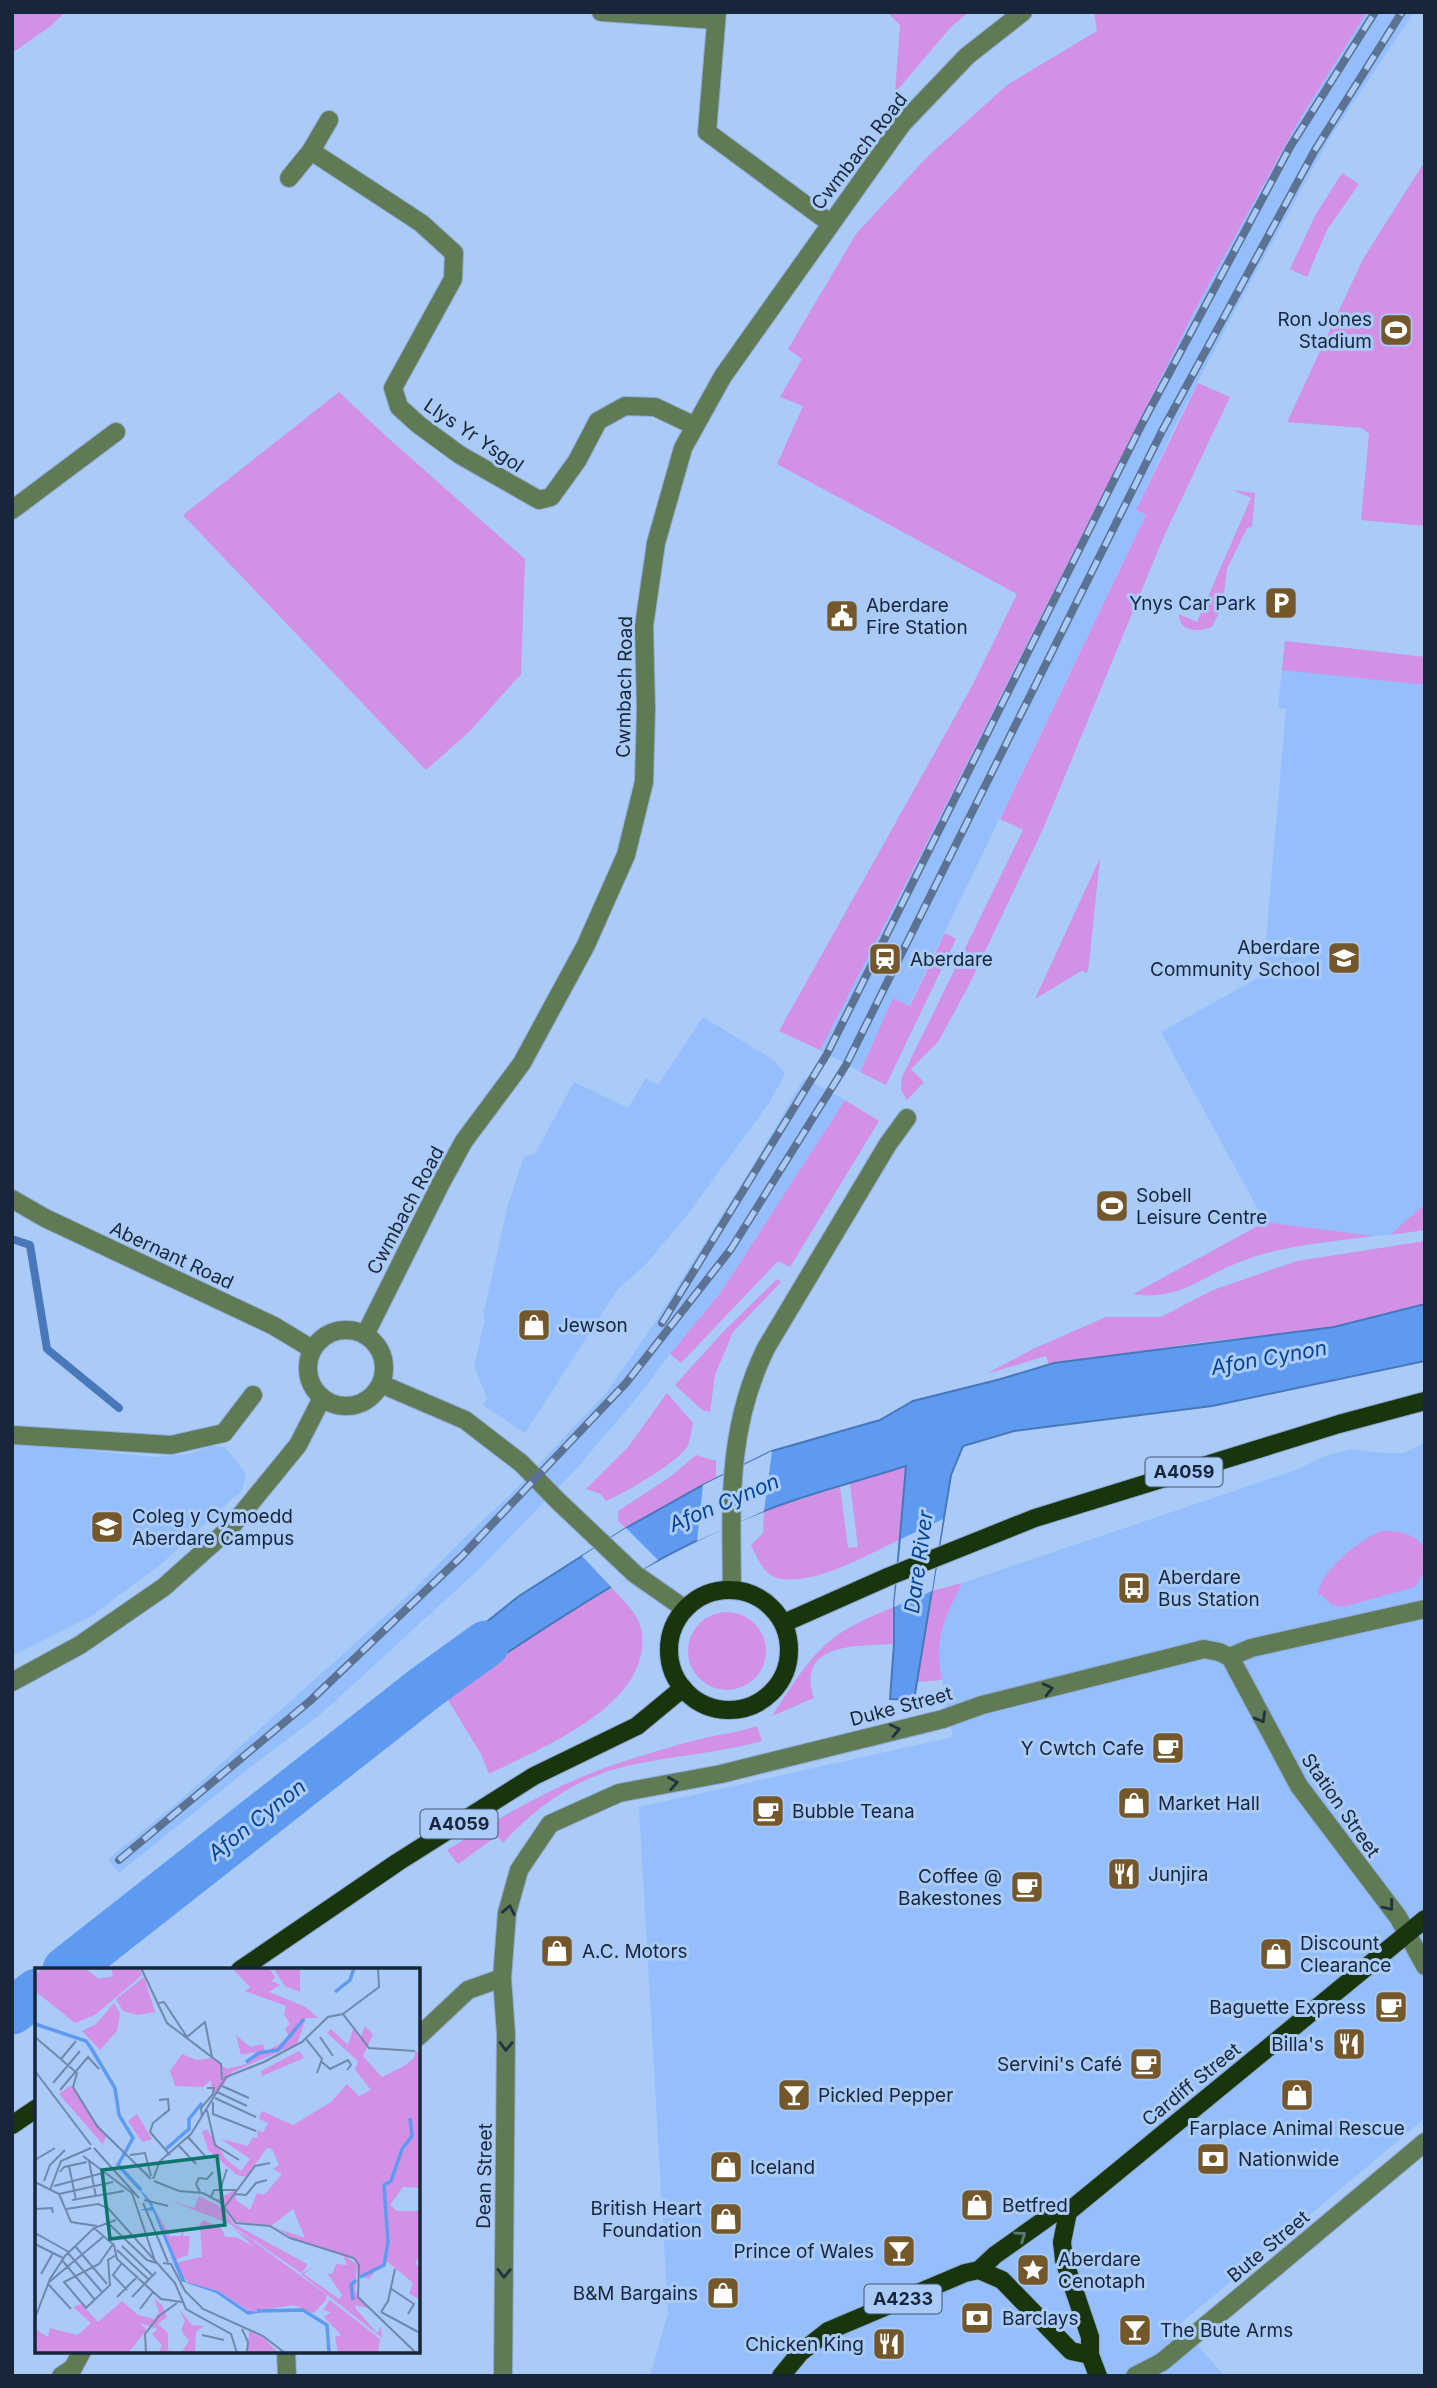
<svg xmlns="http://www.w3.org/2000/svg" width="1437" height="2388" font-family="Inter,sans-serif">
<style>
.built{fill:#94bffc}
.green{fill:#d291e7}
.water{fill:#5d9af0;stroke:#4877ba;stroke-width:2}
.pier{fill:#aacaf7}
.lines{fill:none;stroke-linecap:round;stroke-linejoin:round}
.stream{stroke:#4877ba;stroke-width:8}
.river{stroke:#5d9af0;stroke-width:47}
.minor-casing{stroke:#8da9d1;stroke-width:20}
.major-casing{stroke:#8da9d1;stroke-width:20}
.minor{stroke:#5f7a55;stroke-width:18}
.major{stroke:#19350d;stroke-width:18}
.rail-casing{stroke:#5b7292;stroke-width:8}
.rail{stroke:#aacaf7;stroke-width:5;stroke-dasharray:16;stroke-linecap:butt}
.oneway{stroke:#22333f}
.oneway2{stroke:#5a7876}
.labels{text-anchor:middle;stroke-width:6;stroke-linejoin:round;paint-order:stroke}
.shield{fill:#aacaf7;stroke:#435773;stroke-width:2}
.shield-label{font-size:18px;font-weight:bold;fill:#17263b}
.street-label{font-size:19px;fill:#17263b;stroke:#aacaf7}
.poi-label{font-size:19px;fill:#17263b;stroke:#aacaf7;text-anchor:start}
.water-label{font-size:21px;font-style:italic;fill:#05438f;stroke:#aacaf7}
.inset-river{fill:none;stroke:#5d9af0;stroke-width:3.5}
.inset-road{fill:none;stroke:#6f88ac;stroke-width:2}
.view{fill:#0f766e;fill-opacity:0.15;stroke:#0f766e;stroke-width:3.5}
.inset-edge{fill:none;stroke:#17263b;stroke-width:3.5}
</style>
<rect width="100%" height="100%" fill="#aacaf7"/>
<!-- built -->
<g class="built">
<path d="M1367,12H1414L1329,139L1232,316L1175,426L1136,510L1146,515L909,1006L893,998L860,1072L820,1050L925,846L1200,300L1298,122Z"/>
<path d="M1285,641L1425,657V1230L1301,1245L1280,1236L1265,1222L1161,1032L1263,975L1286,709L1278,708Z"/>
<path d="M703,1017L775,1061L785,1074L769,1103L688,1214L647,1263L617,1290L525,1433L483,1405L487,1398L474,1366L485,1319L483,1316L508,1205L524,1156L535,1154L574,1082L628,1108L646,1078L658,1085Z"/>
<path d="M804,1078L845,1100L721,1292L670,1354L640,1394L577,1468L478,1570L322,1713L257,1762L119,1873L108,1859L176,1804L413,1591L460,1542L512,1493L606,1393L654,1324L755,1162Z"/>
<path d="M12,1443L154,1457L190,1454L211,1446L225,1447L246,1474L242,1490L161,1564L91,1616L12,1656Z"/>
<path d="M1425,1443V2118L1180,2324L1224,2376H650L668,2313L639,1807L953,1737L937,1654L944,1619L962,1583L1296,1470L1325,1456L1352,1449L1382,1453H1404Z"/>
</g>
<!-- green -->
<g class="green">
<path d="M12,12H65L52,25L12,53Z"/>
<path d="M887,12H969L950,28L895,93L900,25Z"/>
<path d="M1094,12H1367L1298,122L1200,300L925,846L820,1050L779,1031L971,688L1017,594L777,464L803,406L780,397L802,359L788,349L856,234L927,157L1007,85L1097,31Z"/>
<path d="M1425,161V526L1361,520L1369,434L1362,428L1287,422L1363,259Z"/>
<path d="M1342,173L1359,184L1327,230L1307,277L1290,269L1316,214Z"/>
<path d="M1198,383L1230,397L1164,536L1043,829L968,987L938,1042L911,1069L924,1082L907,1100L901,1090L902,1077L1023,830L1000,819L1146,515L1136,510Z"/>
<path d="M339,392L387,437L525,559L521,674L470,731L426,770L183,515Z"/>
<path d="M1233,490L1255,493L1252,527L1247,528L1227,569L1224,592L1218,615L1212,627C1199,632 1179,633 1179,614L1197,622L1251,498Z"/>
<path d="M1285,641L1425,657V685L1282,670Z"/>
<path d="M1100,858L1088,972L1085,973L1083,970L1035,999Z"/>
<path d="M945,933L956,939L886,1085L860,1072L893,998L910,1006Z"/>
<path d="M845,1100L879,1121L790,1267L778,1261L681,1363L670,1354L721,1292Z"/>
<path d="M1425,1204V1230L1390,1235Z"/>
<path d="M1265,1222L1373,1236C1330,1242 1286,1245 1245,1260C1204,1274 1180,1302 1133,1294Z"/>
<path d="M1425,1241V1304L1334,1327L1196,1343L1049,1365L1046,1356L986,1374L1035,1348L1106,1317H1161L1213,1290L1297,1261Z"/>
<path d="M777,1279L781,1282L733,1332L715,1375L710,1412L702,1410L675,1385L722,1333Z"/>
<path d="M667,1393L693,1423C691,1430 691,1438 688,1445C681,1461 623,1494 606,1501L601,1494L586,1489L628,1447Z"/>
<path d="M696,1455L716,1461V1478L626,1528L618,1521V1511L670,1477Z"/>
<path d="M907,1465L901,1539C868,1554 814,1587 777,1578C763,1574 757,1557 751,1545L763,1533L764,1511L840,1487L848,1548L858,1547L850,1484Z"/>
<path d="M1381,1531C1398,1531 1414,1532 1425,1548V1571L1415,1587L1343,1607L1332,1605L1322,1595H1318C1320,1570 1360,1540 1381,1531Z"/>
<path d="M962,1583C944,1620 934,1637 942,1680L917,1682L932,1591Z"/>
<path d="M612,1588C623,1600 639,1614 642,1632C651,1706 542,1747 489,1774L481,1754L445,1695L551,1623Z"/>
<path d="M894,1607V1644C857,1646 796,1642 814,1698L772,1716C788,1692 804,1664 826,1644C845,1627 870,1617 894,1607Z"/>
<circle cx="727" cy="1651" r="39"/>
<path d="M757,1726L762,1741C712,1755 659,1756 609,1771C568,1784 532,1811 503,1843L497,1836L458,1864L447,1850C505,1814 563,1780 628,1760C654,1752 679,1744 705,1738C723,1734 740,1732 757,1726Z"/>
</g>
<!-- water -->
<path class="water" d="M1425,1304V1361L1212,1406L1014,1431L963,1446L951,1475L914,1700L890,1699L894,1644V1606L906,1466C859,1481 810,1493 764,1511C649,1556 546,1626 444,1695L425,1671L519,1596L626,1528L703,1485L772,1451L880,1420L913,1401L1001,1379L1054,1363L1334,1327Z"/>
<!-- pier -->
<g class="pier">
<path d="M772,1451L764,1511L697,1541L703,1485Z"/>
<path d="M943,1519L932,1591L894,1607L901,1539Z"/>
<path d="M626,1528L658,1560L612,1588L582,1556Z"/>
</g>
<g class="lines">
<!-- stream -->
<path class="stream" d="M12,1239L30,1245L47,1349L119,1408"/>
<!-- river -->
<g class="river">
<path d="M66,1970L425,1688L486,1644"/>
<path d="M12,2011L37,1992"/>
</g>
<defs>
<g id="minor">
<path d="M601,12L716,20"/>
<path d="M717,12L707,132L830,223"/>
<path d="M329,120L311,151L421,223L454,253L453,279L393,388L399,407L419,425L460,455L539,500L551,497L577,461L598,421L625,406L655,407L695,426"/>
<path d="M289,178L311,151"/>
<path d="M12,510L116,432"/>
<path d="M12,1199L45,1218L274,1326L312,1349"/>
<circle cx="346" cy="1368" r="38"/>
<path d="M365,1335L441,1183L464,1141L522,1063L586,945L626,855L644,782L646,709L644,626L656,543L683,448L723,376L902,124L967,56L1023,12"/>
<path d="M381,1384L465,1420L521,1463L557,1500L635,1574L685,1609"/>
<path d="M12,1435L171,1445L224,1433L253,1395"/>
<path d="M732,1589C731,1502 727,1428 766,1348L888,1144L907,1118"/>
<path d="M1230,1657L1299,1786L1398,1917L1425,1966"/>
<path d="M12,1682L80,1645L164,1587L231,1527L298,1445L322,1398"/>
<path d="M418,2037L468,1990L502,1978"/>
<path d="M286,2351L287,2376"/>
<path d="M61,2376L73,2368L82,2351"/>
<path d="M503,2376L506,2034L502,1978L507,1913L519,1870L550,1824L619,1793L721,1774L943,1719L982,1705L1204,1649L1219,1652L1230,1657L1251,1648L1425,1609"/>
<path d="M1135,2376L1162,2362L1425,2142"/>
</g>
<g id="major">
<circle cx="729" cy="1650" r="60"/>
<path d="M784,1623L890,1576L1035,1518L1339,1424L1425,1401"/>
<path d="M240,1970L398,1862L534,1776L637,1726L683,1688"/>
<path d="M12,2125L37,2108"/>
<path d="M1068,2212L1062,2242L1064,2260L1090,2337V2355L1098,2376"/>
<path d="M979,2270L995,2255L1057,2211L1068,2212L1425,1919"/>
<path d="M781,2376L800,2353L828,2331L965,2273L979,2270L1002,2280L1071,2351L1090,2355"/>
</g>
</defs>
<!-- minor casing -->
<use href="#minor" class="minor-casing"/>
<!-- major casing -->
<use href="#major" class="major-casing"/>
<!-- minor -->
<use href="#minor" class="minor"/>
<!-- major -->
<use href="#major" class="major"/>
<defs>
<g id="rail">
<path d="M662,1323L827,1054L1142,424L1290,147L1375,12"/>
<path d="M119,1860L310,1701L462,1556L626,1383L731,1249L846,1065L1162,431L1315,150L1402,12"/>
</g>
</defs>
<!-- rail casing -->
<use href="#rail" class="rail-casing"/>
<!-- rail -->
<use href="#rail" class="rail"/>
</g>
<!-- one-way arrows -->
<defs><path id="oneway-chevron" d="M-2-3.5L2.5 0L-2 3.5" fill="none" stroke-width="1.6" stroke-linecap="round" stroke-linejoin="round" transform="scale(1.75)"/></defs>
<g class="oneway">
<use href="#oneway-chevron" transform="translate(1048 1689) rotate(-14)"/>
<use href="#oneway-chevron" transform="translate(1261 1718) rotate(61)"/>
<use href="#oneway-chevron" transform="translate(895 1730) rotate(-13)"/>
<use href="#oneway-chevron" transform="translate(673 1783) rotate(-10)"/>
<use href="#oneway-chevron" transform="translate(1389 1906) rotate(51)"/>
<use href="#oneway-chevron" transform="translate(509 1910) rotate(-78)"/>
<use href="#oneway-chevron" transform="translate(506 2046) rotate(91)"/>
<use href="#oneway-chevron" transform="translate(504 2273) rotate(91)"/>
</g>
<use class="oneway2" href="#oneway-chevron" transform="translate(1021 2236) rotate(-35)"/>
<!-- icons -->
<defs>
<symbol id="stadium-square" viewBox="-11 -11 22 22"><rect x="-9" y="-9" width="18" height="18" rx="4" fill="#74582b" stroke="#aacaf7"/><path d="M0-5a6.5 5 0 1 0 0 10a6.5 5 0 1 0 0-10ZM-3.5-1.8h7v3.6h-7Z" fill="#fff"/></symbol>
<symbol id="parking-square" viewBox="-11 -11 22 22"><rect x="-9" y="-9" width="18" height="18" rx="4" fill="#74582b" stroke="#aacaf7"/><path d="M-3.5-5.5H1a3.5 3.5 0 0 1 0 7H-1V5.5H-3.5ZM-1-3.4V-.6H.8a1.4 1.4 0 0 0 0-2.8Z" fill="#fff"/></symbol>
<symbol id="civic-square" viewBox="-11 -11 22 22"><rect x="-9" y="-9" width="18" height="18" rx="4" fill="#74582b" stroke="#aacaf7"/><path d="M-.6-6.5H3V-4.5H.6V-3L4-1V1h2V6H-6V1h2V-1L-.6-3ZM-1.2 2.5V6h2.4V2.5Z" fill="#fff"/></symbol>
<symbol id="school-square" viewBox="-11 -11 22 22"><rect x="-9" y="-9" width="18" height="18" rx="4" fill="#74582b" stroke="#aacaf7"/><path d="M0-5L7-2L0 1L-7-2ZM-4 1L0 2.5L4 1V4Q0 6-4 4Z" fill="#fff"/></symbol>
<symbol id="station-square" viewBox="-11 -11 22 22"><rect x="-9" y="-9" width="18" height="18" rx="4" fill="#74582b" stroke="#aacaf7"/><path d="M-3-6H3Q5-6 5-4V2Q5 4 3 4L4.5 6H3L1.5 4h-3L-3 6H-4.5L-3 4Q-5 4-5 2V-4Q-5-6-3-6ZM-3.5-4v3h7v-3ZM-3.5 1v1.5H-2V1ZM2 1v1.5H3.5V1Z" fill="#fff"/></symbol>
<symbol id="shop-square" viewBox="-11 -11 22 22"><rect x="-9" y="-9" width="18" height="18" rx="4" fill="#74582b" stroke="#aacaf7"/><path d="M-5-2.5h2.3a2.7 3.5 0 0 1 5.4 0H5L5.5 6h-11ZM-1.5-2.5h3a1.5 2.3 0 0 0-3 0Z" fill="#fff"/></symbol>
<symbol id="university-square" viewBox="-11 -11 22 22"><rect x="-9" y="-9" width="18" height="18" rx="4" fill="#74582b" stroke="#aacaf7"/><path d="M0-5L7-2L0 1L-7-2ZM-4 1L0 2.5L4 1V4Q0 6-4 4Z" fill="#fff"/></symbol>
<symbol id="bus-square" viewBox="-11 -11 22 22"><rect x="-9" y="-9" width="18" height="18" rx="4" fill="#74582b" stroke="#aacaf7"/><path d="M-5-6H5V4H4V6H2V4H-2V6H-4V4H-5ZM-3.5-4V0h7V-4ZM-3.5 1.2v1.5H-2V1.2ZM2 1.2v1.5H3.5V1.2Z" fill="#fff"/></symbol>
<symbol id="cafe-square" viewBox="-11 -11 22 22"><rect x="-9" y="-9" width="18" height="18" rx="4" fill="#74582b" stroke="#aacaf7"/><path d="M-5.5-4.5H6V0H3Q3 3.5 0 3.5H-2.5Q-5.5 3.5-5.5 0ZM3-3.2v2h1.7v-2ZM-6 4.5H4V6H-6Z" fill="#fff"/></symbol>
<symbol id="restaurant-square" viewBox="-11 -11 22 22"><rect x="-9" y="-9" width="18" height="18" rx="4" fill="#74582b" stroke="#aacaf7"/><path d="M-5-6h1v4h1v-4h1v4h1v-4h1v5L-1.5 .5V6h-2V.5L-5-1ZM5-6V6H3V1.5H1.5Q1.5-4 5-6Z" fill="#fff"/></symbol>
<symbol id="bar-square" viewBox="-11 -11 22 22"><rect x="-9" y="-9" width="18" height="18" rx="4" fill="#74582b" stroke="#aacaf7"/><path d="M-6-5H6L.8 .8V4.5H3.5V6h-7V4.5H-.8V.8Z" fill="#fff"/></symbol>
<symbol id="bank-square" viewBox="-11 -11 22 22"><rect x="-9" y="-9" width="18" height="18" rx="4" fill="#74582b" stroke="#aacaf7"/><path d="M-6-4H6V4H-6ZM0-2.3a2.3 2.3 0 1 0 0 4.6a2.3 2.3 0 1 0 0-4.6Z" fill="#fff"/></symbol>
<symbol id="sight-square" viewBox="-11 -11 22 22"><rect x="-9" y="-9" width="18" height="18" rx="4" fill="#74582b" stroke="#aacaf7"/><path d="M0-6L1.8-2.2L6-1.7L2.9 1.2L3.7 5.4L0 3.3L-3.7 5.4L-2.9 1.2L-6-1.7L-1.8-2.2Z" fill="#fff"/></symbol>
</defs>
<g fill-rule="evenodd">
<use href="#stadium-square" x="1377" y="311" width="38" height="38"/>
<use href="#parking-square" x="1262" y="584" width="38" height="38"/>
<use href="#civic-square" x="823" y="597" width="38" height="38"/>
<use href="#school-square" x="1325" y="939" width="38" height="38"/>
<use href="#station-square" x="866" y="940" width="38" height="38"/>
<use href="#stadium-square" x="1093" y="1187" width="38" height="38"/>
<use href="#shop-square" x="515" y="1306" width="38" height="38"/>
<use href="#university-square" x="88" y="1508" width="38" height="38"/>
<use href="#bus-square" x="1115" y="1569" width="38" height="38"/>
<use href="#cafe-square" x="1149" y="1729" width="38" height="38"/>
<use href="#shop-square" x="1115" y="1784" width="38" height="38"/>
<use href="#cafe-square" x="749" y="1792" width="38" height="38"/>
<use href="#restaurant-square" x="1105" y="1855" width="38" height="38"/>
<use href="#cafe-square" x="1008" y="1868" width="38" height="38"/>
<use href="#shop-square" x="538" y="1932" width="38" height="38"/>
<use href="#shop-square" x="1257" y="1935" width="38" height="38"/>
<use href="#cafe-square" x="1372" y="1988" width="38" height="38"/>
<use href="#restaurant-square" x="1330" y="2025" width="38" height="38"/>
<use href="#cafe-square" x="1127" y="2045" width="38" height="38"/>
<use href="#bar-square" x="775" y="2076" width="38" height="38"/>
<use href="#shop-square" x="1278" y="2076" width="38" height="38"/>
<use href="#bank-square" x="1194" y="2140" width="38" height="38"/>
<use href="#shop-square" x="707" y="2148" width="38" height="38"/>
<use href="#shop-square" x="958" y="2186" width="38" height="38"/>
<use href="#shop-square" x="707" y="2200" width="38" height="38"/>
<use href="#bar-square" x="880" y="2232" width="38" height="38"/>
<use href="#sight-square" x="1014" y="2251" width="38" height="38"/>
<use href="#shop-square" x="704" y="2274" width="38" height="38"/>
<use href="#bank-square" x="958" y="2299" width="38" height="38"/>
<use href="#bar-square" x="1116" y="2311" width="38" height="38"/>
<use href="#restaurant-square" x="870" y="2325" width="38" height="38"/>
</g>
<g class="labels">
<!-- shield labels -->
<g class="shield">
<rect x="1145.5" y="1457.5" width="77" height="29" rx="5"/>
<rect x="420.5" y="1809.5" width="77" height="29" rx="5"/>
<rect x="864.5" y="2284.5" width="77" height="29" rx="5"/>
</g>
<g class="shield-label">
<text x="1184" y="1478">A4059</text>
<text x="459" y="1830">A4059</text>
<text x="903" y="2305">A4233</text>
</g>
<!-- street labels -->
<g class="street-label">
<text transform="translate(859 151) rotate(-52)" y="7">Cwmbach Road</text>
<text transform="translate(474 435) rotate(34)" y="7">Llys Yr Ysgol</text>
<text transform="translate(624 687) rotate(-89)" y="7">Cwmbach Road</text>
<text transform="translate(405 1210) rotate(-62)" y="7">Cwmbach Road</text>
<text transform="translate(172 1255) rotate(25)" y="7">Abernant Road</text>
<text transform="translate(901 1706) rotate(-15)" y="7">Duke Street</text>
<text transform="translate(1341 1805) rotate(55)" y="7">Station Street</text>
<text transform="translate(1191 2084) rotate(-39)" y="7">Cardiff Street</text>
<text transform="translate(484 2176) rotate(-89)" y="7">Dean Street</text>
<text transform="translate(1268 2246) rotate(-40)" y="7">Bute Street</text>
</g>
<!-- poi labels -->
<g class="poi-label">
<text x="1372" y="326" text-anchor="end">Ron Jones<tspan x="1372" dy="22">Stadium</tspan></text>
<text x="1256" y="610" text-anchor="end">Ynys Car Park</text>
<text x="866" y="612">Aberdare<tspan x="866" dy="22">Fire Station</tspan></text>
<text x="1320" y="954" text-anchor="end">Aberdare<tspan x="1320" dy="22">Community School</tspan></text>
<text x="910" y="966">Aberdare</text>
<text x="1136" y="1202">Sobell<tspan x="1136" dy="22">Leisure Centre</tspan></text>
<text x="558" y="1332">Jewson</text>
<text x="132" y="1523">Coleg y Cymoedd<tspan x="132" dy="22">Aberdare Campus</tspan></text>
<text x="1158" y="1584">Aberdare<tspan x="1158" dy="22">Bus Station</tspan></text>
<text x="1144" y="1755" text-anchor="end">Y Cwtch Cafe</text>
<text x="1158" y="1810">Market Hall</text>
<text x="792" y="1818">Bubble Teana</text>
<text x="1148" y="1881">Junjira</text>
<text x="1002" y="1883" text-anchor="end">Coffee @<tspan x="1002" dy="22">Bakestones</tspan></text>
<text x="1300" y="1950">Discount<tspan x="1300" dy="22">Clearance</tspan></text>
<text x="582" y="1958">A.C. Motors</text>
<text x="1366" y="2014" text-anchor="end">Baguette Express</text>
<text x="1324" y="2051" text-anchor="end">Billa's</text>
<text x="1122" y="2071" text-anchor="end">Servini's Café</text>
<text x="818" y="2102">Pickled Pepper</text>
<text x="1297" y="2135" text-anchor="middle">Farplace Animal Rescue</text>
<text x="1238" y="2166">Nationwide</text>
<text x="750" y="2174">Iceland</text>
<text x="1002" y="2212">Betfred</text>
<text x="702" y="2215" text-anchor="end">British Heart<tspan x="702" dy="22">Foundation</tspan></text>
<text x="874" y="2258" text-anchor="end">Prince of Wales</text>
<text x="1058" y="2266">Aberdare<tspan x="1058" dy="22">Cenotaph</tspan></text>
<text x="698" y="2300" text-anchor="end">B&amp;M Bargains</text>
<text x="1002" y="2325">Barclays</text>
<text x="1160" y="2337">The Bute Arms</text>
<text x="864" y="2351" text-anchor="end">Chicken King</text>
</g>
<!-- water labels -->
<g class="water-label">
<text transform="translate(1269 1358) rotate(-10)" y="7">Afon Cynon</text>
<text transform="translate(724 1503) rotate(-23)" y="7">Afon Cynon</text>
<text transform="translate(919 1562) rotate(-82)" y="7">Dare River</text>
<text transform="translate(257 1820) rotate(-38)" y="7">Afon Cynon</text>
</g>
</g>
<!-- overview -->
<g transform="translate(35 1968)">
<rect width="385" height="385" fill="#aacaf7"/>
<path d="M9,0L52,2L64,11L78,8L76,0H104L107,7L60,47L40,55L0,23V6ZM197,0H234L240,9L237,13L245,17L234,24L271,39L283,50H271L262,76L197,104L182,126L177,124L176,112L168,119L140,118L135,103L147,86L162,92L177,90L192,101L211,96L221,84L206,87L201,67L215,79L228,76L230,84L255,70L250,61L255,56L249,46L251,38L210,23L215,19ZM238,0H265V24L250,18ZM109,9L120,44L102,47L88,43L81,31ZM79,35L85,45L82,63L65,82L47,63L61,56ZM330,58L338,66L328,88L347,109L369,98L379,90L380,83L385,85V220L368,219L355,237L362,243H385V290L380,294L385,302V331L374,326L378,315L354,295L349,293L334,311L323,307L321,292L257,270L244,261L270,270L258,241L236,258L199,253L182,231L200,222L201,232L215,242L222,225L229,227L247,206L238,201L244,197L237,181L232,180L211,209L202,207L173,182L167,164L172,161L191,191L206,203L215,191L186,171L213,178L218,169L223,170L222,162L228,165L233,155L224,151L227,143L258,157L296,134L312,116L324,128L336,122L320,102L323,93L292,65L296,61L313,77L318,61L325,71ZM264,83L269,90L227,108L226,103ZM36,117L71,169L68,176L77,187L24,126ZM102,146L117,171L107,174L93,153ZM164,228L188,240L199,256L272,296L270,301L266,305L195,256L136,233L159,240ZM121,243L135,268H146L147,263L149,262L148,268H155L153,287L139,292ZM169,252L187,261L190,269H201L218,278L198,260L214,270L292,327L291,332L279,345L258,337L216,344L183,323L154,316L140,295L167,289L165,256ZM308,287L322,296L320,323L333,340L320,337L321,341L342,365L346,359L347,370L266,306L278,299L269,306L304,331L307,327L292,305L297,306L301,296L312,297ZM119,330L127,337L132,349L123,356L133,365V382L140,385H124L127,377L117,366L123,361L105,355L112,362L93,385H0V361L13,369L15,360L43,367L56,355L38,339L46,336L63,354L87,333L103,347L119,351L124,344ZM295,332L345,371L343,385H303L300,369L306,367L289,349L296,344L288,342ZM144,341L157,357L169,358L161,364L160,385H146L154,373L146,362L150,353ZM214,363L229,370L243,385L213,384Z" fill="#d291e7"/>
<path d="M103,219L116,233L151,314L183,323L213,343L227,344L213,347L181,325L146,313L118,243L105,242L116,239Z" fill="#5d9af0"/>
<path class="inset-river" d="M300,24L315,12L319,0M0,56L51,73L56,80L80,120L84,147L98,170L83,197L106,222M211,94L224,85L243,82L269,51M131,181L154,161V151L167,135M325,309L349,297L353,274L349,217L356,213L367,181L377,168L375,150M318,332L316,317L321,312M222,343L268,342L292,357L294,385"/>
<path class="inset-road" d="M106,0L132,55L186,96L187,112M124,35L129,34L152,69L170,54L177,89M308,46L334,80L380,83M308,46L344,19L343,0M0,69L42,105L38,119L62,158L116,211M285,69L298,88M271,71L287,91L282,105M26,91L41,73M287,94L295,101L313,92L316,97L312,102M0,103L56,177M18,115L45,83M187,118L214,130M25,122L53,89L64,101M182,124L212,138M180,130L221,149M124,132L133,131L134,142L118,155L115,164L135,187M178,134V146L221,163M172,142L180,177L204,192M167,149L166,140L178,126L179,120H172M153,169L170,188M144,178L161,196M59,180L104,230M95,187L110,185L116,208M48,188L97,225L120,293M0,192L20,180M54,193L61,229M34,198L41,232M25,204L29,199L52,194M118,211L125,193L156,166L191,109L229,94L267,74L293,49L308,46M9,213L15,197L30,182M119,213L144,223L168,225L185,234L201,255L235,258L255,270L319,290L324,297L323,329L381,385M0,214L24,226L36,254L62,258M19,218L68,205M15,222L26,193L56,180M185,222L192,201M165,224L161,216L164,210L172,211L178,204M24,226L78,214M199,226L211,227L221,215L232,212M176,229L179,222H202M37,232L89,223M109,232L133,238M108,235L133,294M189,240L220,198L235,195M0,241L17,240L18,245M31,241L63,236L73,240L140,315L151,341L196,366L202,385M73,255L112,292L121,295M59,260L79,277L82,291L126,331L147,334M0,265L34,284M0,276L28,290M78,276L64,296L29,314L51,340L75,317L73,292L81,287M40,278L72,316M87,278L118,308M82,282L114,312M33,285L67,324M27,292L60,332M87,295L78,307L92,322M128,295L136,296L150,323L168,341L228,368L250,385M6,306L18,285M13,315L68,269M13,316L36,341M355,320L379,336L373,346M82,329L103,308M97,329L121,304M105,341L118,324M346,344L385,365M346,344L353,333L360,301M0,350L15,311L30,288L59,260L81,252M207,361L213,374L212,384M167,367L189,372M111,385L110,366L124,348L142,335"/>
<path class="view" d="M182,188L190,257L75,271L67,202Z"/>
<rect width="385" height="385" class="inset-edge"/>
</g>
<!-- border -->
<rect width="1437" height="2388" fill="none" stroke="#17263b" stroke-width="28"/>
</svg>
